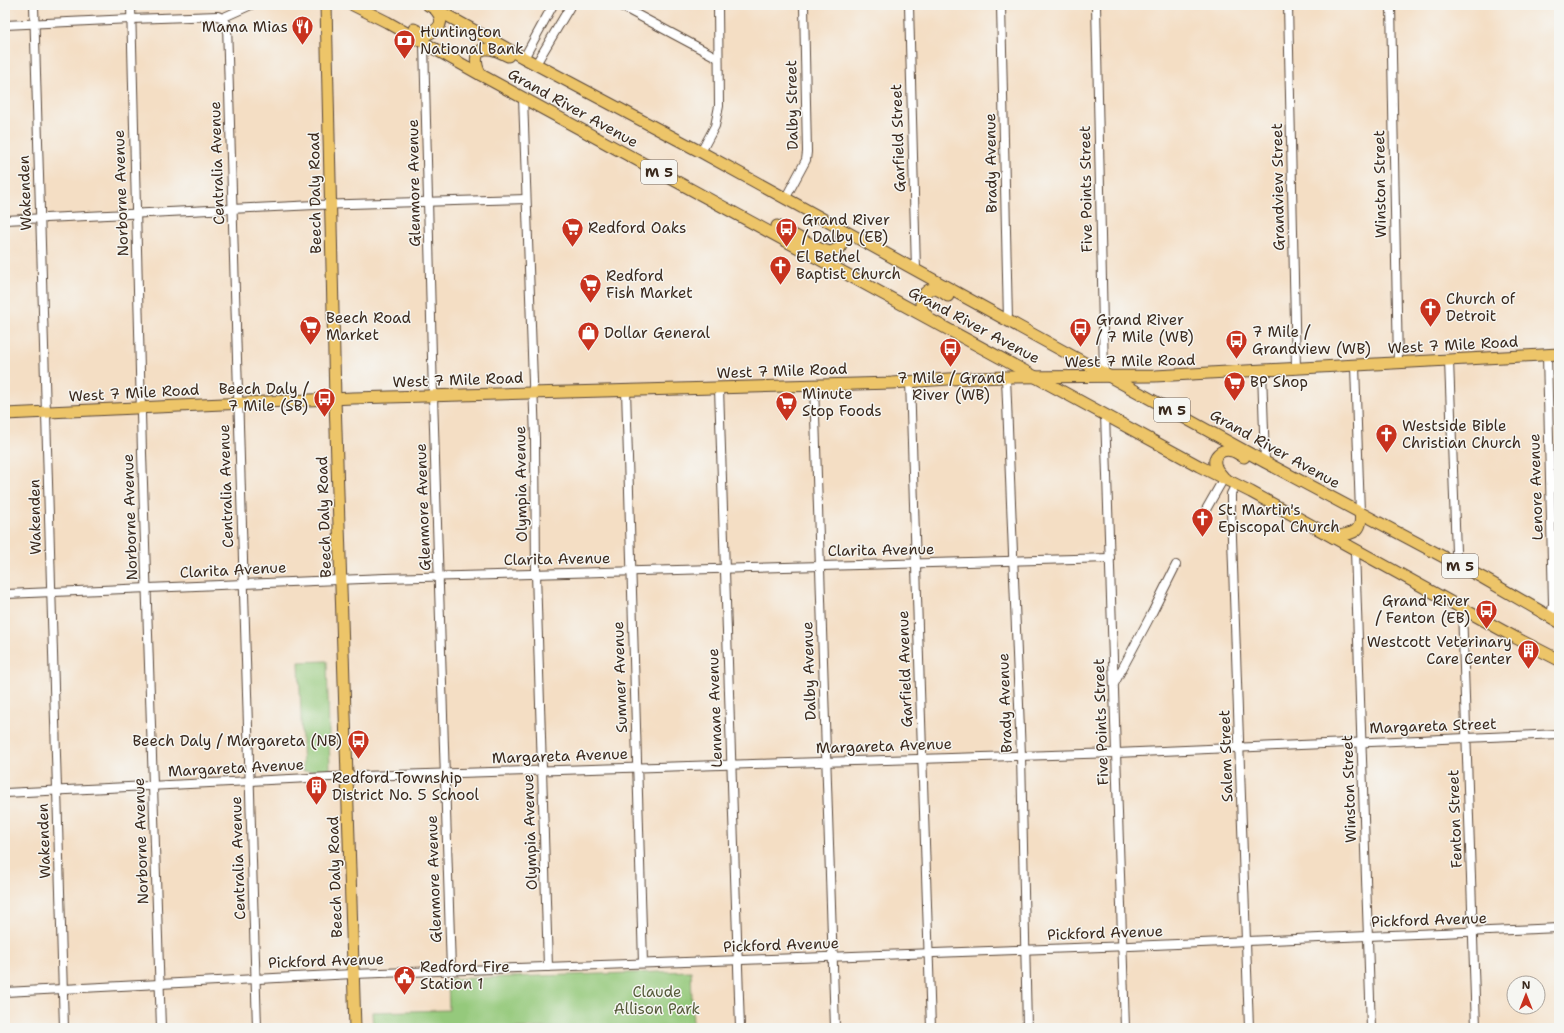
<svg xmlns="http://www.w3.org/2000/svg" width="1564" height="1033" font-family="'Shantell Sans',sans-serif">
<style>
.green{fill:#95c97b;stroke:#687a4c}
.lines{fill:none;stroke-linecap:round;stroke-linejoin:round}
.minor-casing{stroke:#574537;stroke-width:10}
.major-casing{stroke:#574537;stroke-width:13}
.minor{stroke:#fff;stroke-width:8}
.major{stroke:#edc569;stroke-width:11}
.labels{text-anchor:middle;stroke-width:3;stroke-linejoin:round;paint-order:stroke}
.shield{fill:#f6f6f2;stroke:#73675e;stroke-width:1}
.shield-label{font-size:14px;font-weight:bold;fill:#3b2a1e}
.poi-label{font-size:15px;fill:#3b2a1e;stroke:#f6f6f2;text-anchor:start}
.street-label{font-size:15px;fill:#3b2a1e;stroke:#f6f6f2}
.park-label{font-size:15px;fill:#565a3a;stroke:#f6f6f2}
</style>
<rect width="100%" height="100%" fill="#f6f6f2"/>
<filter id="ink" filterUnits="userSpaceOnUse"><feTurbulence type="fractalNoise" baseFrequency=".025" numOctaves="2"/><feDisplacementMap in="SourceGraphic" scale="8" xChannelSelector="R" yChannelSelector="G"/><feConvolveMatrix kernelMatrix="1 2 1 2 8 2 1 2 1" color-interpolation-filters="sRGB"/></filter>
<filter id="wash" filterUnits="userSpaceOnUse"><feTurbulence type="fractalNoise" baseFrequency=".012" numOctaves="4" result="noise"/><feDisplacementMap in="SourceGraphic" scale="16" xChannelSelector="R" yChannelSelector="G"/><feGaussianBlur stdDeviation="0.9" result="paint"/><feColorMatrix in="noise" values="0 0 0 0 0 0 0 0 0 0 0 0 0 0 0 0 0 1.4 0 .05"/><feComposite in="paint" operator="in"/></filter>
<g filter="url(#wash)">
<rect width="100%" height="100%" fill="#f4dec4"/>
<!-- green -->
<g class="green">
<path d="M327,661L330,770L303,771L299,662Z"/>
<path d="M691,971L693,1028H373L372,1012L449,1010L448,979Z"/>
</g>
</g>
<g filter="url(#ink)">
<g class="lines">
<defs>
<g id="minor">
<path d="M34,5L64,1028"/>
<path d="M131,5L142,453L161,1028"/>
<path d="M619,5L718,58"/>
<path d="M909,5L916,270"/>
<path d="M1001,5L1008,321"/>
<path d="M1096,5L1104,373"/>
<path d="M1288,5L1296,369"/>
<path d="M1391,5L1398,363"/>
<path d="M222,18L227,24L257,1028"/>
<path d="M5,25L131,19L218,16L222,18L251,5"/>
<path d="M424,43L433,396L451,970"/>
<path d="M524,58L553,5"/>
<path d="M536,64L571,5"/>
<path d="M523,97L535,439L536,573L548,967"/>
<path d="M701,152L715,126L719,106L718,5"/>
<path d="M785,199L806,160L807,152L804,5"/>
<path d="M5,220L315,205L526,199"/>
<path d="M1547,355L1553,604L1551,617"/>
<path d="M1449,360L1456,552L1454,563"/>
<path d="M1355,366L1360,513"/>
<path d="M1262,371L1265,462"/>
<path d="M1006,377L1021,755L1027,1028"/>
<path d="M910,381L931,1028"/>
<path d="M814,385L835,1028"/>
<path d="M719,388L740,1028"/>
<path d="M626,390L643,963"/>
<path d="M1105,414L1125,1028"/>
<path d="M1236,484L1231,494V509L1249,1028"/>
<path d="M1204,513L1224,478"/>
<path d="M1355,550L1371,1028"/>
<path d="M6,594L385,578L1110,558"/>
<path d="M1462,608L1476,1028"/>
<path d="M1114,684L1151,615L1176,565"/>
<path d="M5,793L330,777L1116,753L1559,734"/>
<path d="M5,992L353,974L1130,946L1559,928"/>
</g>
<g id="major">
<path d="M326,5L335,399L355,1028"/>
<path d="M353,5L387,22L481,75L1199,466L1251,492L1516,638L1559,660"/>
<path d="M428,5L524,58L701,152L1265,462L1483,578L1559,622"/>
<path d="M414,29L426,35C440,29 446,22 435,9"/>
<path d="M481,75C476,67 472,50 486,49C494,48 501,53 508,56"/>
<path d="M777,226L820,249L830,252L840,248C844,240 842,236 839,228"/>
<path d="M928,317C926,314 923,312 922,309C919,302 924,289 933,289C938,289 944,293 948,296"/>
<path d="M5,414L353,398L892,383L948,379L1006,377L1155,376L1559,354"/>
<path d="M1223,477C1221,474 1217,471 1216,467C1211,456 1222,448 1232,451C1236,452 1240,455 1244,457"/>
<path d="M1333,537C1349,534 1364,534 1360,513"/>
</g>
</defs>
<!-- minor casing -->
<use href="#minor" class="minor-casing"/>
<!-- major casing -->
<use href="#major" class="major-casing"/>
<!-- minor -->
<use href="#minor" class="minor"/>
<!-- major -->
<use href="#major" class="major"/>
</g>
</g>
<!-- icons -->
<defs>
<symbol id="restaurant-pin" viewBox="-11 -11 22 30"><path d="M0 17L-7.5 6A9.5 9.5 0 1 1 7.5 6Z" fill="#c8321e" stroke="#f6f6f2"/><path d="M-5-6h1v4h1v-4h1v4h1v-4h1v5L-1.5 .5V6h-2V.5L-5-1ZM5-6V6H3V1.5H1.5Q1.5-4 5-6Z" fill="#fff"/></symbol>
<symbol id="bank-pin" viewBox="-11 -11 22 30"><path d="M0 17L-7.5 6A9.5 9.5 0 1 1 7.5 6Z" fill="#c8321e" stroke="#f6f6f2"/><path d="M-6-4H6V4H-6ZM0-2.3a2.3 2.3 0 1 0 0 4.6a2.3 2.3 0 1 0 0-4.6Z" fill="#fff"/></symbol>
<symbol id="supermarket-pin" viewBox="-11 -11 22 30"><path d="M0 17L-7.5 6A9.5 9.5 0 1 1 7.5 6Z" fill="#c8321e" stroke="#f6f6f2"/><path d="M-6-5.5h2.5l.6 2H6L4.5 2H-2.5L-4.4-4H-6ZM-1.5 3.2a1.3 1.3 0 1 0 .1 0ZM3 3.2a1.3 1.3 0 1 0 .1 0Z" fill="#fff"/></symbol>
<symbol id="bus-pin" viewBox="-11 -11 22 30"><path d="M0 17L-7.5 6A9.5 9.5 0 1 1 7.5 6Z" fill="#c8321e" stroke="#f6f6f2"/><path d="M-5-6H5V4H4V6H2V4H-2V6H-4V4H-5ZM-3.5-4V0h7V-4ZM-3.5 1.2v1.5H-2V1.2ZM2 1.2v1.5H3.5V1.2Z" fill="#fff"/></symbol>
<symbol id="church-pin" viewBox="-11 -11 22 30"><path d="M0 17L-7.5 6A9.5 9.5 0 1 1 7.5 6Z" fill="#c8321e" stroke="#f6f6f2"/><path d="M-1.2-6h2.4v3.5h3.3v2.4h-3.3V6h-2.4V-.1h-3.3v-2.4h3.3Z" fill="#fff"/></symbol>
<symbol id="shop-pin" viewBox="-11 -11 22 30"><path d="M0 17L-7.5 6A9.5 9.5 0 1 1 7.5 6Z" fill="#c8321e" stroke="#f6f6f2"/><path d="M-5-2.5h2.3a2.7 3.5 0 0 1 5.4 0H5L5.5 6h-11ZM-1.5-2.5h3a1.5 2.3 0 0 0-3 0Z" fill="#fff"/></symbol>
<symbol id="building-pin" viewBox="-11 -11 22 30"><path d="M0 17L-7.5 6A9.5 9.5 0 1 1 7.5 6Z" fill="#c8321e" stroke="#f6f6f2"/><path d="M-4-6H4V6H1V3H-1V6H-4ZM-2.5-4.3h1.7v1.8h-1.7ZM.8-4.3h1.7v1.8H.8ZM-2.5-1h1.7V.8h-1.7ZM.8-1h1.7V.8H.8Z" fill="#fff"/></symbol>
<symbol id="civic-pin" viewBox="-11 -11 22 30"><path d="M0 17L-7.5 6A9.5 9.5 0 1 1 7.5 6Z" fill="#c8321e" stroke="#f6f6f2"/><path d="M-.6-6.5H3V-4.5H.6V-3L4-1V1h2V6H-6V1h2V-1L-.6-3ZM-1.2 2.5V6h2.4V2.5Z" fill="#fff"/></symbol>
</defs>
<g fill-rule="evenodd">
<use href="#restaurant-pin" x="290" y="14" width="25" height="34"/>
<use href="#bank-pin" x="392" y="28" width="25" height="34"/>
<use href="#supermarket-pin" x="560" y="216" width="25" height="34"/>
<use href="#bus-pin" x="774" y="216" width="25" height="34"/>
<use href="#church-pin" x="768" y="254" width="25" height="34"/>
<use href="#supermarket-pin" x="578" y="272" width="25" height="34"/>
<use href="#church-pin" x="1418" y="296" width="25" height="34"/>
<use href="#supermarket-pin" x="298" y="314" width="25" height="34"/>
<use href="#bus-pin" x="1068" y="316" width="25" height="34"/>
<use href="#shop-pin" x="576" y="320" width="25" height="34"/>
<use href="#bus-pin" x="1224" y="328" width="25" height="34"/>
<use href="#bus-pin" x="938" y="336" width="25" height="34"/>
<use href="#supermarket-pin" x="1222" y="370" width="25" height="34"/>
<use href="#bus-pin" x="312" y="386" width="25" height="34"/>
<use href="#supermarket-pin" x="774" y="390" width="25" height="34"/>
<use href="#church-pin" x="1374" y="422" width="25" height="34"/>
<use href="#church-pin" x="1190" y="506" width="25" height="34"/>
<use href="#bus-pin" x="1474" y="598" width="25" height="34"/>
<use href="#building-pin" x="1516" y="638" width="25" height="34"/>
<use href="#bus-pin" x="346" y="728" width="25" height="34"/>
<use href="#building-pin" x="304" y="774" width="25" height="34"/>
<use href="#civic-pin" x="392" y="964" width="25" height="34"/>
</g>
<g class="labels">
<!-- shield labels -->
<g class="shield">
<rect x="641" y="160" width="36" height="24" rx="3"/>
<rect x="1154" y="398" width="36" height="24" rx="3"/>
<rect x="1442" y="554" width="36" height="24" rx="3"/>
</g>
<g class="shield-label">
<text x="659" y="177">M 5</text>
<text x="1172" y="415">M 5</text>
<text x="1460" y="571">M 5</text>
</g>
<!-- poi labels -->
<g class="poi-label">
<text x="288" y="32" text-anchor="end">Mama Mias</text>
<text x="420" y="37">Huntington<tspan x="420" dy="17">National Bank</tspan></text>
<text x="802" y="225">Grand River<tspan x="802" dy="17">/ Dalby (EB)</tspan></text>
<text x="588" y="233">Redford Oaks</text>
<text x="796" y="262">El Bethel<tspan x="796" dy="17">Baptist Church</tspan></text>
<text x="606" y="281">Redford<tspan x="606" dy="17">Fish Market</tspan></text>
<text x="1446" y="304">Church of<tspan x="1446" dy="17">Detroit</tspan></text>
<text x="326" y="323">Beech Road<tspan x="326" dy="17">Market</tspan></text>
<text x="1096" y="325">Grand River<tspan x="1096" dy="17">/ 7 Mile (WB)</tspan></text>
<text x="1252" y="337">7 Mile /<tspan x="1252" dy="17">Grandview (WB)</tspan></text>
<text x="604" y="338">Dollar General</text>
<text x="951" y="383" text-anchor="middle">7 Mile / Grand<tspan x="951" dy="17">River (WB)</tspan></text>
<text x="1250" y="387">BP Shop</text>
<text x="308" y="394" text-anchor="end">Beech Daly /<tspan x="308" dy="17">7 Mile (SB)</tspan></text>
<text x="802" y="399">Minute<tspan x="802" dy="17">Stop Foods</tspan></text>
<text x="1402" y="431">Westside Bible<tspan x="1402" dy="17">Christian Church</tspan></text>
<text x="1218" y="515">St. Martin's<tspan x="1218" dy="17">Episcopal Church</tspan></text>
<text x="1470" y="606" text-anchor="end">Grand River<tspan x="1470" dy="17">/ Fenton (EB)</tspan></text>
<text x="1512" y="647" text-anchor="end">Westcott Veterinary<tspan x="1512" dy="17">Care Center</tspan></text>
<text x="342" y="746" text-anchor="end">Beech Daly / Margareta (NB)</text>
<text x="332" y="783">Redford Township<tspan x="332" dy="17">District No. 5 School</tspan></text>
<text x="420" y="972">Redford Fire<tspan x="420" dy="17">Station 1</tspan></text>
</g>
<!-- street labels -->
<g class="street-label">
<text transform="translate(792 105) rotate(-91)" y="5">Dalby Street</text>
<text transform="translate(573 108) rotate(29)" y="5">Grand River Avenue</text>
<text transform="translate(898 138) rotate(-92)" y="5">Garfield Street</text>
<text transform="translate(217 163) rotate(-92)" y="5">Centralia Avenue</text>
<text transform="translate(991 163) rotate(-91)" y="5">Brady Avenue</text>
<text transform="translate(414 183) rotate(-91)" y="5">Glenmore Avenue</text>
<text transform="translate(1380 184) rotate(-91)" y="5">Winston Street</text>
<text transform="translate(1278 187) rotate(-91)" y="5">Grandview Street</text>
<text transform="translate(1086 189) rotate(-91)" y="5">Five Points Street</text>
<text transform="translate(25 193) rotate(-92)" y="5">Wakenden</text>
<text transform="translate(121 193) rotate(-92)" y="5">Norborne Avenue</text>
<text transform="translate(315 193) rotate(-91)" y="5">Beech Daly Road</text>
<text transform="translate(974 325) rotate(28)" y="5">Grand River Avenue</text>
<text transform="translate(1453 345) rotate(-3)" y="5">West 7 Mile Road</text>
<text transform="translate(1130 361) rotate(-1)" y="5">West 7 Mile Road</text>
<text transform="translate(782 371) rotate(-2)" y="5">West 7 Mile Road</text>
<text transform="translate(458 380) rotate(-2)" y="5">West 7 Mile Road</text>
<text transform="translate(134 393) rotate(-3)" y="5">West 7 Mile Road</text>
<text transform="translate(1275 449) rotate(29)" y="5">Grand River Avenue</text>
<text transform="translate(521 484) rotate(-91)" y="5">Olympia Avenue</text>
<text transform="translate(226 486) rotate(-92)" y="5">Centralia Avenue</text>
<text transform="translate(1536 487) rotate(-92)" y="5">Lenore Avenue</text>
<text transform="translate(423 507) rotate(-92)" y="5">Glenmore Avenue</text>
<text transform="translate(35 517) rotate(-91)" y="5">Wakenden</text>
<text transform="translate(130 517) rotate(-92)" y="5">Norborne Avenue</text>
<text transform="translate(324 517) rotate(-92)" y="5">Beech Daly Road</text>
<text transform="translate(881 550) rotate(-1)" y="5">Clarita Avenue</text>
<text transform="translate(557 559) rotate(-1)" y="5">Clarita Avenue</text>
<text transform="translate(233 570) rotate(-3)" y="5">Clarita Avenue</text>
<text transform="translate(905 669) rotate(-92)" y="5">Garfield Avenue</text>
<text transform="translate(809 671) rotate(-92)" y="5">Dalby Avenue</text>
<text transform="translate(620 677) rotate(-92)" y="5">Sumner Avenue</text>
<text transform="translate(1005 703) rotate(-92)" y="5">Brady Avenue</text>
<text transform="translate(715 708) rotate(-92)" y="5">Lennane Avenue</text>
<text transform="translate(1101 722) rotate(-92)" y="5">Five Points Street</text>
<text transform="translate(1433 726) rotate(-2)" y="5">Margareta Street</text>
<text transform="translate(884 746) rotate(-2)" y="5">Margareta Avenue</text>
<text transform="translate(560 756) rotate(-2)" y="5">Margareta Avenue</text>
<text transform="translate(1226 756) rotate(-92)" y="5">Salem Street</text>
<text transform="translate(236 768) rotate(-3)" y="5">Margareta Avenue</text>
<text transform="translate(1349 789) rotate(-92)" y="5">Winston Street</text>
<text transform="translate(1455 819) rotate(-92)" y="5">Fenton Street</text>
<text transform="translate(530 832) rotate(-92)" y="5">Olympia Avenue</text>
<text transform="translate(44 841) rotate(-92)" y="5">Wakenden</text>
<text transform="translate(141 841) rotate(-92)" y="5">Norborne Avenue</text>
<text transform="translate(238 858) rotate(-92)" y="5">Centralia Avenue</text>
<text transform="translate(335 877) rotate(-92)" y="5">Beech Daly Road</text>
<text transform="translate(434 879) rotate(-92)" y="5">Glenmore Avenue</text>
<text transform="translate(1429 920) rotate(-2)" y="5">Pickford Avenue</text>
<text transform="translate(1105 933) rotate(-2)" y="5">Pickford Avenue</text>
<text transform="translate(781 945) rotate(-2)" y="5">Pickford Avenue</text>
<text transform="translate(326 961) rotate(-2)" y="5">Pickford Avenue</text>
</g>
<!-- park labels -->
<g class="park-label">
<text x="657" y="997">Claude<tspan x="657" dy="17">Allison Park</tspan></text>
</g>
</g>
<!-- margin -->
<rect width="1564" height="1033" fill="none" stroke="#f6f6f2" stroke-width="20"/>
<!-- north arrow -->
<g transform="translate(1526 995)"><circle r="19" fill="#f6f6f2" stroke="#aba49d"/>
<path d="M0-3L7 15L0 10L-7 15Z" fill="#c8321e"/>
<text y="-6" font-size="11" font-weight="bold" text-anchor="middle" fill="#3b2a1e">N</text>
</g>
</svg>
